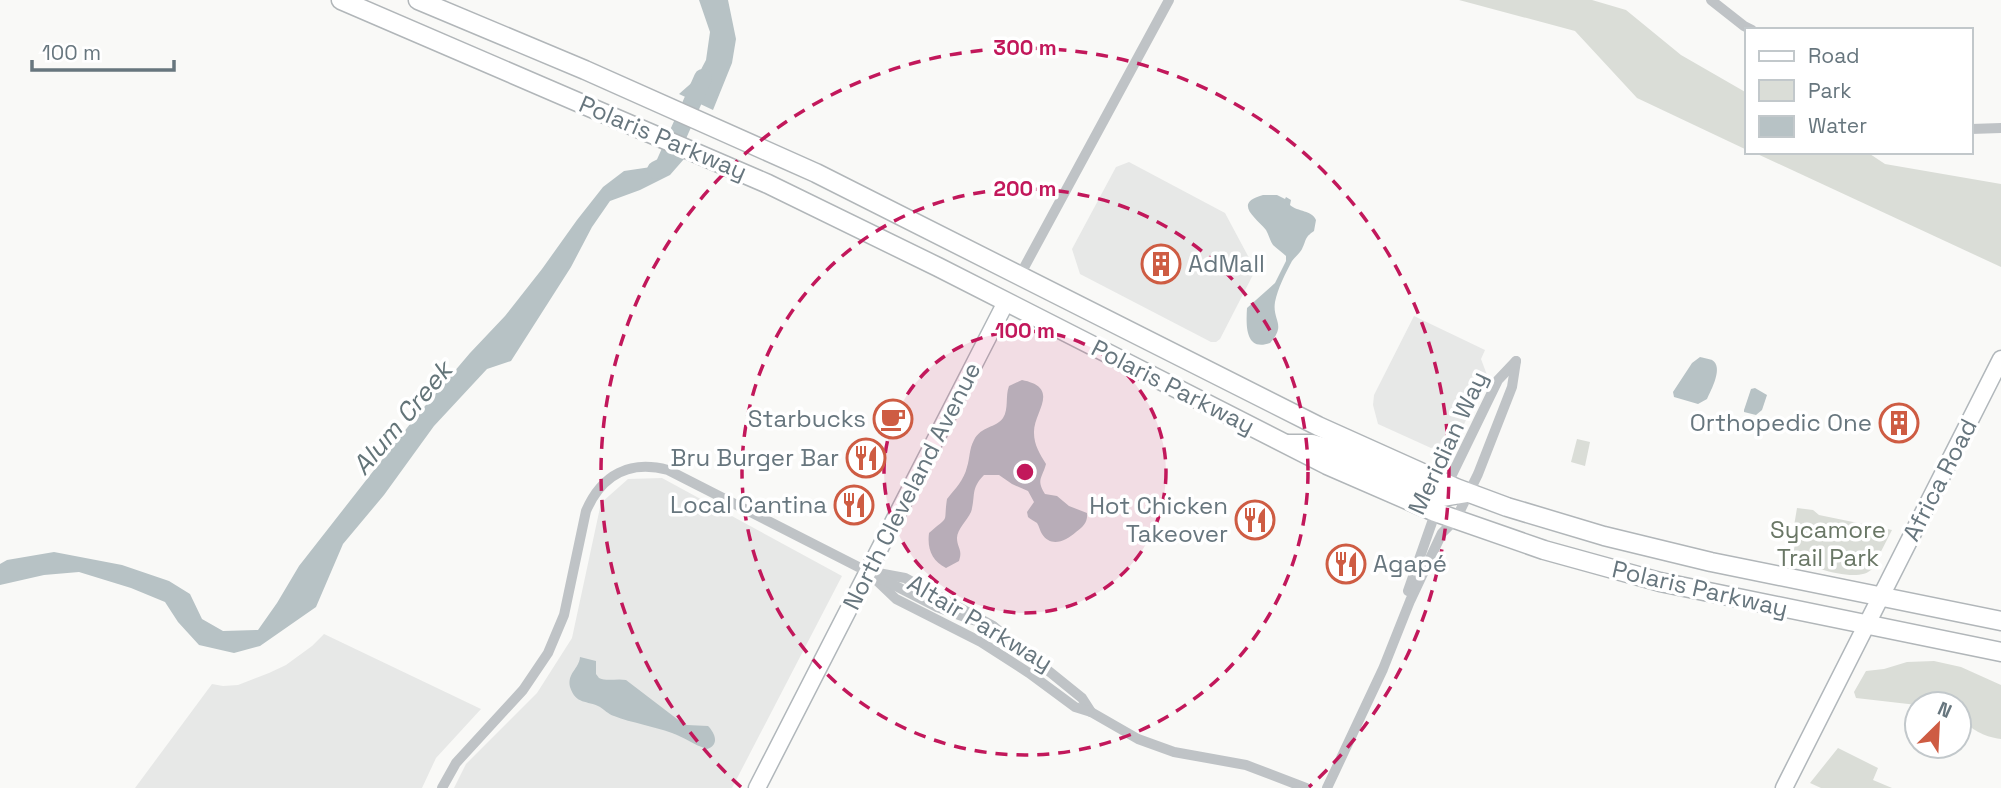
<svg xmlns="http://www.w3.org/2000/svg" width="2001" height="788" font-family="'Space Grotesk',sans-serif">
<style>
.built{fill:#e7e8e7}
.green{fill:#daddd7}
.water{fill:#b7c2c5}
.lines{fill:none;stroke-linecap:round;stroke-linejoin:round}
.river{stroke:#b7c2c5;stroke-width:18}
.secondary-casing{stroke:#b1b7bb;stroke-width:19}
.primary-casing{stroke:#b1b6b9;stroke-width:21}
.street{stroke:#bfc3c6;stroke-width:10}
.secondary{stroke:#fff;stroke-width:16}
.primary{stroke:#fff;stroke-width:18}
.ring{fill:none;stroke:#c2185b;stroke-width:3.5;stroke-dasharray:12 9}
.labels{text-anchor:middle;stroke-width:7;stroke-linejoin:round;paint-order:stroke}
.street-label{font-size:24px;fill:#67767e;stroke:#fff}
.poi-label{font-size:24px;fill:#67767e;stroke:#fff;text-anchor:end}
.park-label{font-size:24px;fill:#6a7766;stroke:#fff}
.water-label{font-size:26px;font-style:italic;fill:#637478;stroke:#fff}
.centre{fill:#c2185b;stroke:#fff;stroke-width:3.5}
.ring-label{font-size:21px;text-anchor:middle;font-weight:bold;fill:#c2185b;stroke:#fff;stroke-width:7;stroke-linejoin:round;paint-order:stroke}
</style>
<rect width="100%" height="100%" fill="#f9f9f7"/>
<!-- built -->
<g class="built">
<path d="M1129,162L1225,213L1248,256L1257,267L1220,339L1216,342H1211L1080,274L1072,249L1116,167Z"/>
<path d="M1414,316L1485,350L1481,359L1487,375L1459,435L1453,440L1431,448L1378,424L1373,405L1374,395Z"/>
<path d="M662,478L842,576L732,788H454L466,764L537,693L572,638L601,503L628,479Z"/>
<path d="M324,634L481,709L436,758L422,788H135L212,684L223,686L238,685L269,673L286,665L312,646Z"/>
</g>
<!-- green -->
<g class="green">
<path d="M1459,0H1592L1626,10L1681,55L1747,93V150L1637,98L1575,31Z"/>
<path d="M1753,152H1867L1885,164L2001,184V267Z"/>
<path d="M1577,439L1590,442L1585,466L1571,462Z"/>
<path d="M1797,508L1813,510L1819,515L1892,530L1872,569C1857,585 1811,565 1792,561L1797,532L1794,526Z"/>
<path d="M1934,661L1961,667L2001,685V739C1981,736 1974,730 1959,718V704L1917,705L1856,698L1854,692L1866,671L1884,669L1907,662Z"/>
<path d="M1838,748L1878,768L1873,780L1892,788H1821L1810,783Z"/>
</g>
<!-- water -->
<g class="water">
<path d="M699,0H728L736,39L732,63L713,110L679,94L696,79L706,60L710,32Z"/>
<path d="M665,151L684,159L670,175L640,190L610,201L592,227L571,267L511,361L487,369L434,426L384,495L343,544L316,607L260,646L234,653L199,645L178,622L165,602L131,588L79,572L44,575L0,585V564L7,560L54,552L122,565L169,581L190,594L202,619L223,631L258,630L277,603L299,566L414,419L470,353L505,316L542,269L577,220L603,187L624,171L651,167Z"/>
<path d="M1263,195H1277L1285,199L1286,197L1291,200L1290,205C1298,212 1312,210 1316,220L1314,231C1304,238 1307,239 1302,249C1300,253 1295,257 1292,261C1285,274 1278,288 1275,302C1272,321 1287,324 1270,343C1245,352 1246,325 1247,308L1275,283L1286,261V256C1282,252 1277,249 1273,245C1270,241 1269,235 1266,230C1255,217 1233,203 1263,195Z"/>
<path d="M1700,357C1701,357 1712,360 1712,360C1724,367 1711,390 1707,399L1698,404L1674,397L1673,392L1692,363Z"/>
<path d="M1022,380C1062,388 1033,412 1034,433C1034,445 1040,454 1046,464C1042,479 1036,479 1045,494L1057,496L1069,506L1087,513C1088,522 1083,527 1076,532C1066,541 1051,548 1042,534C1040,531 1039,526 1037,523C1034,521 1030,519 1028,517L1027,512L1034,502L1028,491L1012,484L999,475H984C970,489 976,497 971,512C967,521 957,529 957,538C957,548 963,549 959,561L946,568C932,561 927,549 929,533C951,514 943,525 947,499C955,489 964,480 967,467C970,458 969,449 974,440C981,426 996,428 1003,418C1009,409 1005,396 1009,386Z"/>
<path d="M1755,388L1767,395L1762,410L1756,415L1744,412V410L1751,389Z"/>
<path d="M580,657L596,661V674L599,678C608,682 616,678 626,680L681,722L687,725L708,726C715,733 720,745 707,749C694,745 684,737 672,733C653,726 632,723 614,716C608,714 605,710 600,707C587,700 576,705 570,687C567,673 579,669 580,657Z"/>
</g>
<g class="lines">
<!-- river -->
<path class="river" d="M656,170L664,166L703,78"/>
<defs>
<g id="secondary">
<path d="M757,788L1006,302"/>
<path d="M1784,788L2001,359"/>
</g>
<g id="primary">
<path d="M341,0L768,184L938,267L1327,465L1435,512L1544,550L1660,582L2001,652"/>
<path d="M418,0L585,70L816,173L1318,426L1456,488L1507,507L1604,536L1711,562L2001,621"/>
<path d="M1288,444H1312L1326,448L1442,497L1466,493"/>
</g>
</defs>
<!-- secondary casing -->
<use href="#secondary" class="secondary-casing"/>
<!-- primary casing -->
<use href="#primary" class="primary-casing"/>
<!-- street -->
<g class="street">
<path d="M1711,0L1744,26L1752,30"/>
<path d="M1971,129L2001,128"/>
<path d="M1020,275L1169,0"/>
<path d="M1445,489L1498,380L1516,361"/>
<path d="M878,573L905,578L993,626L1082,698L1091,712"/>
<path d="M875,579L896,599L981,642L1029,673L1075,707L1091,712L1138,739L1174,752L1246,765L1306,788"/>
<path d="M1408,591L1437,508"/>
<path d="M442,788L456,763L523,690L548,653L564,615L586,511C602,474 630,460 668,470L937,607L973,620L993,626"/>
<path d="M1327,788L1383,669L1410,601L1442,533L1456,519L1478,474L1512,387L1516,361"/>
</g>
<!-- secondary -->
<use href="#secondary" class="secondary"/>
<!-- primary -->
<use href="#primary" class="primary"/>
</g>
<!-- distance rings -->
<circle cx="1025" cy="472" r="141" fill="#c2185b" fill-opacity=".12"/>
<g class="ring">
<circle cx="1025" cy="472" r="141"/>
<circle cx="1025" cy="472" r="283"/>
<path d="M741 787A424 424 0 1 1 1309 787"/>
</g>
<!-- icons -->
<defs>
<symbol id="building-ring" viewBox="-11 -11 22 22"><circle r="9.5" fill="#fff" stroke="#ce5c43" stroke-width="1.5"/><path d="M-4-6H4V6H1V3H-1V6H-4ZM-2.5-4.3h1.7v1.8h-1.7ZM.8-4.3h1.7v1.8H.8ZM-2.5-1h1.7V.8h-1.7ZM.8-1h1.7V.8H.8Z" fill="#ce5c43"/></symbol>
<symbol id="cafe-ring" viewBox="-11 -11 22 22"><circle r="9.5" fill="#fff" stroke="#ce5c43" stroke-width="1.5"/><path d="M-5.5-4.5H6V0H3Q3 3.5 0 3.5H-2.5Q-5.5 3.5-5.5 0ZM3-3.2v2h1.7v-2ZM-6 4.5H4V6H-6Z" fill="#ce5c43"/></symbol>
<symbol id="restaurant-ring" viewBox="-11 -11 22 22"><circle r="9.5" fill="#fff" stroke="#ce5c43" stroke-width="1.5"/><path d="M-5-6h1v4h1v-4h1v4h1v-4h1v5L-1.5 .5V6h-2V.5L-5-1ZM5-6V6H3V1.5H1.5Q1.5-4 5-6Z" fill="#ce5c43"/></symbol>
</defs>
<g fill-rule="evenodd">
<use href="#building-ring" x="1139" y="242" width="44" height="44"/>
<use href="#cafe-ring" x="871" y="397" width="44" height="44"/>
<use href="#building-ring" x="1877" y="401" width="44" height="44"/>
<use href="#restaurant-ring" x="844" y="436" width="44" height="44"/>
<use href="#restaurant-ring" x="832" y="483" width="44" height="44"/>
<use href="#restaurant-ring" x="1233" y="498" width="44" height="44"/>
<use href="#restaurant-ring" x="1324" y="542" width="44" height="44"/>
</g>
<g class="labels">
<!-- street labels -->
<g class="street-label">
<text transform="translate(663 138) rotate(23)" y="8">Polaris Parkway</text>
<text transform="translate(1173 387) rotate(27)" y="8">Polaris Parkway</text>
<text transform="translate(1448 443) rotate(-65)" y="8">Meridian Way</text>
<text transform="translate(1940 480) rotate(-63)" y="8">Africa Road</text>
<text transform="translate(912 486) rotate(-63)" y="8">North Cleveland Avenue</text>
<text transform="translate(1700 589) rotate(13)" y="8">Polaris Parkway</text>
<text transform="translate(980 623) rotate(31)" y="8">Altair Parkway</text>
</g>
<!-- poi labels -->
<g class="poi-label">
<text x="1188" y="272" text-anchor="start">AdMall</text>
<text x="866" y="427">Starbucks</text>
<text x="1872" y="431">Orthopedic One</text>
<text x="839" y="466">Bru Burger Bar</text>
<text x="827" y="513">Local Cantina</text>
<text x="1228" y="514">Hot Chicken<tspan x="1228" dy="28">Takeover</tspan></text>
<text x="1373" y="572" text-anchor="start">Agapé</text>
</g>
<!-- park labels -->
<g class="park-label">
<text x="1828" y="538">Sycamore<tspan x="1828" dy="28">Trail Park</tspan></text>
</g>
<!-- water labels -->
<g class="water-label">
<text transform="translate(402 418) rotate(-50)" y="9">Alum Creek</text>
</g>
</g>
<circle cx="1025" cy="472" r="10" class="centre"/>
<g class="ring-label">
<text x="1025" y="55">300 m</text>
<text x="1025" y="196">200 m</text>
<text x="1025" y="338">100 m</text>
</g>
<!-- legend -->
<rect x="1745" y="28" width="228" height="126" fill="#ffffff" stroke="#c2c8cb" stroke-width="2"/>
<rect x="1759" y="51" width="35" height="10" fill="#ffffff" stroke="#c2c8cb" stroke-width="2"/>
<text x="1808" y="63" font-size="21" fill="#67767e">Road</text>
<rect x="1759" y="80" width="35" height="21" fill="#daddd7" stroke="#c2c8cb" stroke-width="2"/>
<text x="1808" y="98" font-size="21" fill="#67767e">Park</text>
<rect x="1759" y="116" width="35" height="21" fill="#b7c2c5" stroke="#c2c8cb" stroke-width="2"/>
<text x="1808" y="133" font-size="21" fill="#67767e">Water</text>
<!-- north arrow -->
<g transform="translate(1938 725) rotate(24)"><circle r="33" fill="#ffffff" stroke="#c2c8cb" stroke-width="2"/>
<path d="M0-5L12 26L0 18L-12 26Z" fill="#ce5c43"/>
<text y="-10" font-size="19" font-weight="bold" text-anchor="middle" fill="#67767e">N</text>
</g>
<!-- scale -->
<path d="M32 60v10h142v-10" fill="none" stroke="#67767e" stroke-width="3.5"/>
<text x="42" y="60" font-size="21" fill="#67767e" stroke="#ffffff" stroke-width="5" paint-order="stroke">100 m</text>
</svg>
